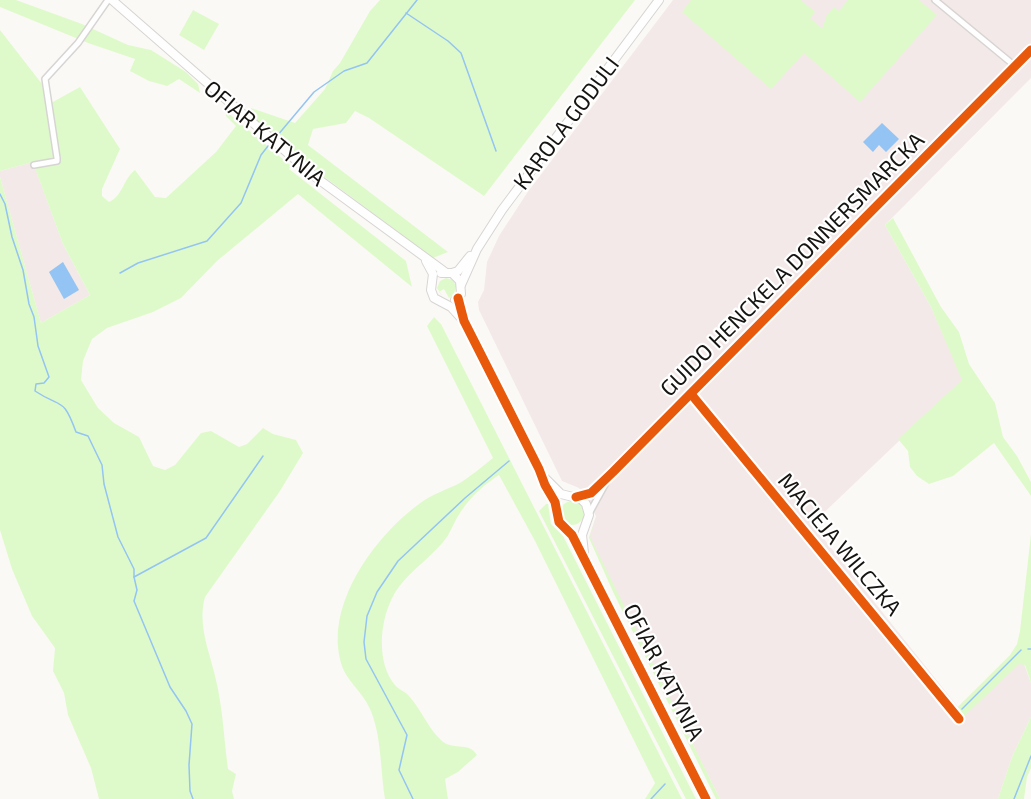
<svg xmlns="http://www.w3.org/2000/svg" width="1031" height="799" font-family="'Exo 2',sans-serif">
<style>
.industrial{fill:#f3e9e8}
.green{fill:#dffaca}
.water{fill:#93c4f3}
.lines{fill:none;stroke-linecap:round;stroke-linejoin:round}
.stream{stroke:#93c4f3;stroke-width:1.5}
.street-casing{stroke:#d7d5d3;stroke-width:8}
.secondary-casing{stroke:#d7d5d3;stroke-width:10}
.street{stroke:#fefefe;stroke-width:5}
.secondary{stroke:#fefefe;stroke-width:8}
.cycleway-casing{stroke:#fff;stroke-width:13}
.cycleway{stroke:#e8590c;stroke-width:9}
.labels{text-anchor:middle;stroke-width:4.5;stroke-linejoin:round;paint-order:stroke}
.street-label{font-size:22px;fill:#151411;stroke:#fff}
</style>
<rect width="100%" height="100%" fill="#fbf9f6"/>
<!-- industrial -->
<g class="industrial">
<path d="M673,0H1031V78L885,225L931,307L963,380L812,524L958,707L1010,656L1024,664L1031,683V717L1012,757L998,799H720L589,537L596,516L579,488L562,481L479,310L478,302L484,290L487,262L499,236L527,193Z"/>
<path d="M33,162L63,244L90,295L41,323L0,177V171Z"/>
</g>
<!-- green -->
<g class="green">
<path d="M0,0H16L82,24L128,45L151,50L186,72L198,84L200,93L179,79L167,86L149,81L130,71L135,59L88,43L0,7Z"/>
<path d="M380,0H635L484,196L369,118L355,111L346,123L313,129L308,145L448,252L433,258L299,158L249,117L251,108L295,123L325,89L333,71L340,63L370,11Z"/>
<path d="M691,0H801L815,12L810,18L822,29L827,15L834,7L839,11L848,0H919L937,15L860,102L804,53L771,89L682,12Z"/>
<path d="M193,10L219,24L204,50L179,35Z"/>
<path d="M0,30L42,84L47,104L54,155L53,159L34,164L33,162L0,171Z"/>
<path d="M80,87L120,149L102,189V196L109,202C123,196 123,179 135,170L155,197L166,198L216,152L236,126L226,116V111L291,166L289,169L406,261L412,287L298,194L217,261L181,298L153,312L107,328L92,339L83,361L81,380L98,408L114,423L139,437L153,466L165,470L175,465L201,433L211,431L239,447L247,444L263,428L273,434L296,440L303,453L280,491L205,597C197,626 210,652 216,680C223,709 224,740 228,769L236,774L232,791L234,799H99L91,768L68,715L64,693L53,671L55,648L32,616L12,569L0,530V177L41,323L90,295L63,244L35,168L59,162L60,158L51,103Z"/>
<path d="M893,218L941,307L959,332L969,364L995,403L1003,437L1017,456L1031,482V496L994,443L953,476L929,484L917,476L910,467L908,451L898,439L962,380L931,307L885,225Z"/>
<path d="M446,278L453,280L456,286L454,294L449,298L444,289L439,292L443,297L437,288L440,281Z"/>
<path d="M434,317L441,324L682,799H645L655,783L535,541L499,475C484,485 470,497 460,513C455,520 452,529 447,537C435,554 415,567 402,583C381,607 373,659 395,685C398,689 405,691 409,696C421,709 428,728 441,740C451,751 469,741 477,755L458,772L445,779L448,799H385C380,770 382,736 370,709C363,692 346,681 341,663C324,605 375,536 419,504C432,494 446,490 460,483C471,476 483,466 493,458L427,326Z"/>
<circle cx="572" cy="513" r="12"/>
<path d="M546,504H548L551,524L563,536L696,799H686L539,511Z"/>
<path d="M597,517L590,537L720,799H716L614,594L589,538Z"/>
<path d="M1031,534V683L1025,665L1019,664L956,724L949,716L866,799L1010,655L1017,644L1020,631Z"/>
<path d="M1031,717V768L1027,777L1024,799H998L1012,757Z"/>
</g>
<!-- water -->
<g class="water">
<path d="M882,123L899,139L886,152L879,145L873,152L863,142Z"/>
<path d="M63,262L79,290L64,299L49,272Z"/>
</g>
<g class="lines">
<!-- stream -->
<g class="stream">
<path d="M406,13L448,41L461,53L496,151"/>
<path d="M277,136L314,92L344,71L367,63L417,0"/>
<path d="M0,194L5,204L12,237L23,270L29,304L34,317L38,346L49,377L44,383L36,384L35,391C62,409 63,396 76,432L88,436L102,465L104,484L118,537L134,569V577L137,590L134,601L170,687L186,711L192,724L189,765L190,791L193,799"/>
<path d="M120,273L138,263L207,241L241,203L261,155L268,146"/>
<path d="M134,577L206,538L263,456"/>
<path d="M1028,649H1031"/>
<path d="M962,709L1021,650"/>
<path d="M413,799L399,770L407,735L366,659L364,642L367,616L377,592L398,561L465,498L509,461"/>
<path d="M651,799L665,784"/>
<path d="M1014,799L1031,756"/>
</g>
<defs>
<g id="street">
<path d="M935,0L1015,66"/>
<path d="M34,165L57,161V158L45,79L78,43L108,0"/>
<path d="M691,394L959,719"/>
<path d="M578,497L591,493L613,472L1031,50"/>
<path d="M590,512L607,481"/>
</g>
<g id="secondary">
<path d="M112,0L314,176L445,272"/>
<path d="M426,261L433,274L431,290L434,298L451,307L461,318"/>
<path d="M441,273H452L460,281L461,294L455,300"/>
<path d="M452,273L458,271L470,256"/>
<path d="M461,285L477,249L502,210L659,0"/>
<path d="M458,298L464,321L539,469L545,485L555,502L559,522L572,535L706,799"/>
<path d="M546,479L561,494L581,499L586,504L589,515L582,535L584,553"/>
</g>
</defs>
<!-- street casing -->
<use href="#street" class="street-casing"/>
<!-- secondary casing -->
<use href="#secondary" class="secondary-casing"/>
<!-- street -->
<use href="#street" class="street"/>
<!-- secondary -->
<use href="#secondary" class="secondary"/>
<defs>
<g id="cycleway">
<path d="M458,298L464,321L539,469L545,485L555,502L559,522L572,535L706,799"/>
<path d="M691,394L959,719"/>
<path d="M576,497L591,493L613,472L1031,50"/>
</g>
</defs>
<!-- cycleway casing -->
<use href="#cycleway" class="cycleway-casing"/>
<!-- cycleway -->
<use href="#cycleway" class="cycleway"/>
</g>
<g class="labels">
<!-- street labels -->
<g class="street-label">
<text transform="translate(566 123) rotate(-53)" y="8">KAROLA GODULI</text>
<text transform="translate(265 133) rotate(40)" y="8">OFIAR KATYNIA</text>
<text transform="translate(792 264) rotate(-45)" y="8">GUIDO HENCKELA DONNERSMARCKA</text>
<text transform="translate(840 544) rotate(50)" y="8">MACIEJA WILCZKA</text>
<text transform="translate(664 672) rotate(63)" y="8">OFIAR KATYNIA</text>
</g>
</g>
</svg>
